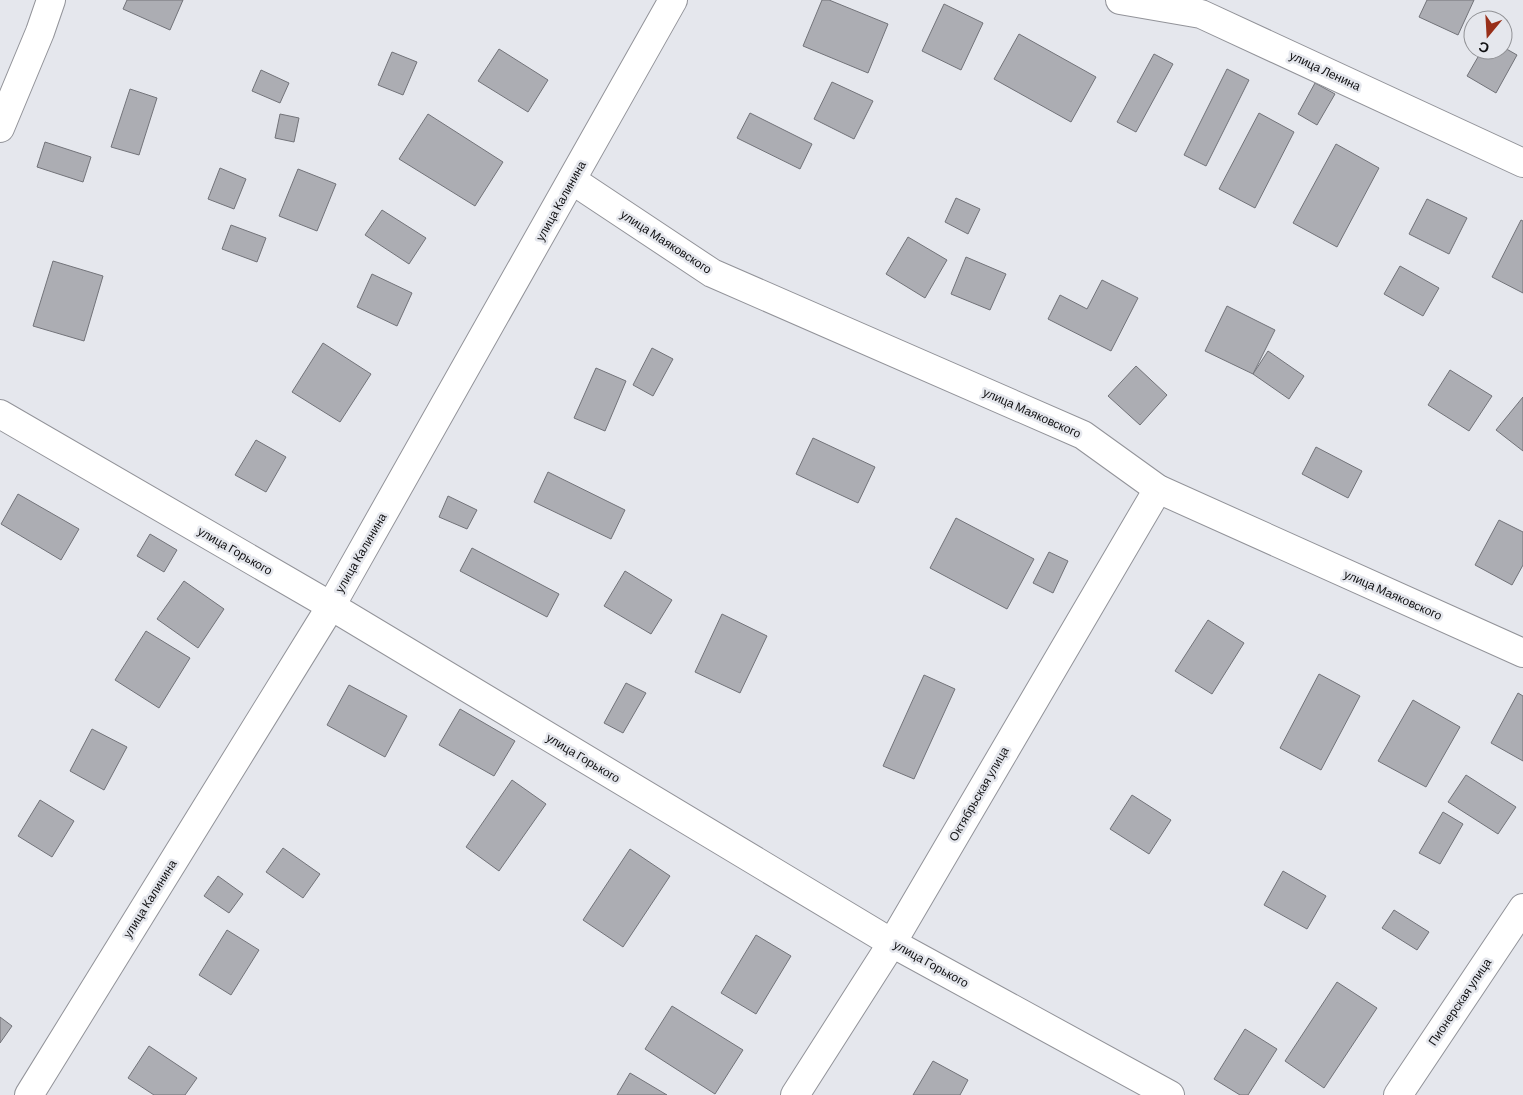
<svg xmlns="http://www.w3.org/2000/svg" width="1523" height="1095" font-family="Barlow,sans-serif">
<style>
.building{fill:#acadb3;stroke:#727379}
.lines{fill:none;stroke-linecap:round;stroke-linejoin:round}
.minor-casing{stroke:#929399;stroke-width:30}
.minor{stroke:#fff;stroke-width:28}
.labels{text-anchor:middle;stroke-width:5;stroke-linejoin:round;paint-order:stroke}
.street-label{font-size:12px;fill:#101012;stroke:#e5e7ed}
</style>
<rect width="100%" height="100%" fill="#e5e7ed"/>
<!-- building -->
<g class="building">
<path d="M127,0H183L170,30L123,9Z"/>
<path d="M822,0H829L888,24L868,73L803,46Z"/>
<path d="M1427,0H1474L1458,35L1419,17Z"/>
<path d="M944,4L983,23L961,70L922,51Z"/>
<path d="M1019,34L1096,77L1071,122L994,79Z"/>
<path d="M1503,47L1517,55L1496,93L1467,76L1482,50H1503Z"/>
<path d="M499,49L548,80L528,112L478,81Z"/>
<path d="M392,52L417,62L403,95L378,85Z"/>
<path d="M1154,54L1173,64L1136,132L1117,122Z"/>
<path d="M1227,69L1249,80L1206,166L1184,155Z"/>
<path d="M261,70L289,83L280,103L252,91Z"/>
<path d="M832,82L873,101L854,139L814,119Z"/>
<path d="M1315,83L1335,94L1317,125L1298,114Z"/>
<path d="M130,89L157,98L139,155L111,147Z"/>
<path d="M750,113L812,144L800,169L737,138Z"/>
<path d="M1259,113L1294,132L1255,208L1219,189Z"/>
<path d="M280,114L299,118L294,142L275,138Z"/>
<path d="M428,114L503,162L475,206L399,159Z"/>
<path d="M45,142L91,157L83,182L37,167Z"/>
<path d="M1336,144L1379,168L1337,247L1293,223Z"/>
<path d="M220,168L246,179L234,209L208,199Z"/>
<path d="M298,169L336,184L317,231L279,216Z"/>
<path d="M956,198L980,209L968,234L945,222Z"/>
<path d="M1427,199L1467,218L1449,254L1409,234Z"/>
<path d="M382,210L426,238L409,264L365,235Z"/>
<path d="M1521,220L1523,221V293L1492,277Z"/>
<path d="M231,225L266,238L257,262L222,249Z"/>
<path d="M908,237L947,260L925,298L886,274Z"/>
<path d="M966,257L1006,274L990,310L951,294Z"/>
<path d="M53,261L103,276L84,341L33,326Z"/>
<path d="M1400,266L1439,288L1423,316L1384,294Z"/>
<path d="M372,274L412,293L397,326L357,307Z"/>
<path d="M1102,280L1138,298L1111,351L1048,319L1060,295L1087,309Z"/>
<path d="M1227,306L1275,330L1253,374L1205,351Z"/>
<path d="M323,343L371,374L340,422L292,392Z"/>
<path d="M652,348L673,359L653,396L633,385Z"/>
<path d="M1268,351L1304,376L1289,399L1253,374Z"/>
<path d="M1136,366L1167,395L1140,425L1108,396Z"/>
<path d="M596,368L626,381L605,431L574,418Z"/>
<path d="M1450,370L1492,396L1469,431L1428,405Z"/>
<path d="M1523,397V451L1496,430Z"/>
<path d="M813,438L875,467L858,503L796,474Z"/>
<path d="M256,440L286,457L266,492L235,475Z"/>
<path d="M1316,447L1362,471L1348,498L1302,474Z"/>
<path d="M548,472L625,510L611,539L534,502Z"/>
<path d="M18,494L79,529L61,560L1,524Z"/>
<path d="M448,496L477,510L467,529L439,517Z"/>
<path d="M956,518L1034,559L1007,609L930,568Z"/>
<path d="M1499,520L1523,532V565L1512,585L1475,565Z"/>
<path d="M150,534L177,550L164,572L137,556Z"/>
<path d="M472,548L559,594L547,617L460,571Z"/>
<path d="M1049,552L1068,561L1053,593L1033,583Z"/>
<path d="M625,571L672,600L651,634L604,606Z"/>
<path d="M184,581L224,609L198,648L157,619Z"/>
<path d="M722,614L767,636L740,693L695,672Z"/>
<path d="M1208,620L1244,643L1212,694L1175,671Z"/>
<path d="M146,631L190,658L159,708L115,680Z"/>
<path d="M1319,674L1360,696L1321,770L1280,748Z"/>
<path d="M924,675L955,689L914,779L883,766Z"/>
<path d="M626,683L646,693L623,733L604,723Z"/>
<path d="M349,685L407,716L385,757L327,725Z"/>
<path d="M1518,693L1523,696V761L1491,743Z"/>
<path d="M1413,700L1460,727L1426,787L1378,761Z"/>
<path d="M460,709L515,741L494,776L439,745Z"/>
<path d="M92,729L127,747L104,790L70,771Z"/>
<path d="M1466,775L1516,807L1498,834L1448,802Z"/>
<path d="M512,780L546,804L499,871L466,847Z"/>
<path d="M1132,795L1171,820L1149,854L1110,829Z"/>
<path d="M40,800L74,821L52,857L18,836Z"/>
<path d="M1443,812L1463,824L1440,864L1419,853Z"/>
<path d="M283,848L320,874L303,898L266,872Z"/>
<path d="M630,849L670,876L623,947L583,920Z"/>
<path d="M1283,871L1326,896L1307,929L1264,905Z"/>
<path d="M218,876L243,894L229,913L204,896Z"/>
<path d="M1394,910L1429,932L1417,950L1382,928Z"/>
<path d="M227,930L259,950L231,995L199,975Z"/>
<path d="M756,935L791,956L756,1014L721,993Z"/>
<path d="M1337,982L1377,1008L1324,1088L1285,1061Z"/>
<path d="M672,1006L743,1050L715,1094L645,1049Z"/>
<path d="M0,1017L12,1026L0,1043Z"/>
<path d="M1245,1029L1277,1049L1248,1095H1240L1214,1079Z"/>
<path d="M149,1046L197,1078L185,1095H154L128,1078Z"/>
<path d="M933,1061L968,1080L960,1095H913Z"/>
<path d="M630,1073L667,1095H617Z"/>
</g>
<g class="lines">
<defs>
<g id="minor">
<path d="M1120,0L1201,14L1523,163"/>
<path d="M0,128L40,32L51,0"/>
<path d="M572,180L712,273L1083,435L1158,489L1523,653"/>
<path d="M0,414L331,606L892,943L1170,1095"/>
<path d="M29,1095L331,606L673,0"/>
<path d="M795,1095L892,943L1158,489"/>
<path d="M1398,1095L1523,908"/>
</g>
</defs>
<!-- minor casing -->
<use href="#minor" class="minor-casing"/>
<!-- minor -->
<use href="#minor" class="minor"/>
</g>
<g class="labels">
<!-- street labels -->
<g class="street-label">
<text transform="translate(1325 71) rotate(25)" y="4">улица Ленина</text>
<text transform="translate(561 201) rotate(-61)" y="4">улица Калинина</text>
<text transform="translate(666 242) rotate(33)" y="4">улица Маяковского</text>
<text transform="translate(1032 413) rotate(24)" y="4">улица Маяковского</text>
<text transform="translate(235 551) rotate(30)" y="4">улица Горького</text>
<text transform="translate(361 553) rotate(-60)" y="4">улица Калинина</text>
<text transform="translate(1393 595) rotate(24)" y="4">улица Маяковского</text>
<text transform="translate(583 758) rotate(31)" y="4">улица Горького</text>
<text transform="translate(979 794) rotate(-60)" y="4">Октябрьская улица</text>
<text transform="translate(150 899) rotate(-58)" y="4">улица Калинина</text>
<text transform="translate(931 964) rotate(29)" y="4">улица Горького</text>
<text transform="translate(1460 1002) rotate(-56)" y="4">Пионерская улица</text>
</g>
</g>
<!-- north arrow -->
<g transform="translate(1488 35) rotate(198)"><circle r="24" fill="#e5e7ed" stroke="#909195"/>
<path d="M0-4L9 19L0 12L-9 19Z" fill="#982f19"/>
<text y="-8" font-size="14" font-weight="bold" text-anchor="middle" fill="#101012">С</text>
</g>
</svg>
